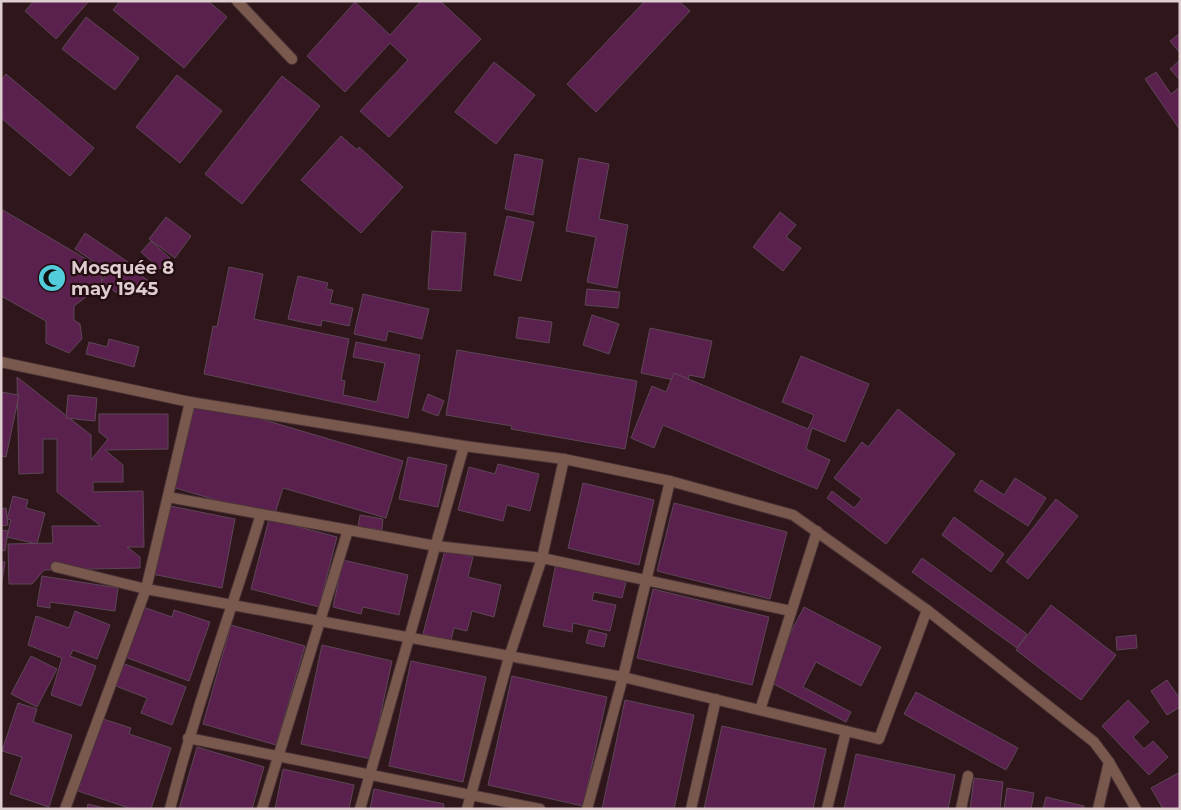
<svg xmlns="http://www.w3.org/2000/svg" width="1181" height="810" font-family="Montserrat,sans-serif">
<style>
.building{fill:#5b214e;stroke:#5c4756}
.lines{fill:none;stroke-linecap:round;stroke-linejoin:round}
.minor-casing{stroke:#4a3337;stroke-width:12}
.tertiary-casing{stroke:#4a3337;stroke-width:12}
.minor{stroke:#79594d;stroke-width:10}
.tertiary{stroke:#79594d;stroke-width:10}
.labels{text-anchor:middle;stroke-width:4.5;stroke-linejoin:round;paint-order:stroke}
.poi-label{font-size:18px;font-weight:bold;fill:#decdcf;stroke:#230d11;text-anchor:start}
</style>
<rect width="100%" height="100%" fill="#2e161a"/>
<!-- building -->
<g class="building">
<path d="M34,1H89L56,39L25,11Z"/>
<path d="M120,1H208L227,17L184,68L113,10Z"/>
<path d="M421,1H440L481,39L389,137L360,111L408,60L390,43L345,92L307,56L355,2L390,35Z"/>
<path d="M645,1H679L690,11L596,112L567,84Z"/>
<path d="M86,17L139,58L115,90L62,49Z"/>
<path d="M1180,33V53L1170,41Z"/>
<path d="M1180,60V80L1170,69Z"/>
<path d="M494,62L535,95L496,144L455,112Z"/>
<path d="M1156,72L1171,94L1180,87V130L1145,79Z"/>
<path d="M6,74L94,148L70,176L1,118V80Z"/>
<path d="M177,75L222,111L180,163L136,127Z"/>
<path d="M282,76L320,106L242,204L205,174Z"/>
<path d="M341,136L357,150L359,147L403,187L361,233L301,180Z"/>
<path d="M515,154L543,160L533,215L505,209Z"/>
<path d="M579,158L609,164L599,219L628,225L617,288L587,282L596,237L566,231Z"/>
<path d="M1,209L103,269L101,286L74,306V320L80,324L82,339L69,353L46,343V321L1,296Z"/>
<path d="M780,212L796,225L786,237L801,248L783,271L753,247Z"/>
<path d="M507,216L534,222L521,281L494,275Z"/>
<path d="M166,217L191,236L175,258L149,239Z"/>
<path d="M432,231L466,233L461,291L428,289Z"/>
<path d="M85,233L128,262L125,265L152,283L146,291L133,283L123,297L101,282L108,271L75,249Z"/>
<path d="M151,241L170,258L160,269L141,252Z"/>
<path d="M229,267L263,274L254,319L349,339L341,380L345,381L343,395L377,402L385,363L353,357L356,342L420,355L408,418L204,374L213,326L217,327Z"/>
<path d="M298,276L328,283L326,289L333,290L330,303L353,308L349,326L322,320L321,326L288,319Z"/>
<path d="M587,289L620,292L618,308L585,305Z"/>
<path d="M363,294L429,309L422,339L388,331L386,341L354,334Z"/>
<path d="M592,315L619,324L609,354L583,345Z"/>
<path d="M519,317L552,322L549,343L516,338Z"/>
<path d="M650,328L712,341L704,378L689,375L688,383L641,373Z"/>
<path d="M109,339L139,347L134,367L86,354L89,342L107,347Z"/>
<path d="M457,350L637,381L625,449L511,429L512,426L446,415Z"/>
<path d="M801,356L869,384L845,442L812,428L806,449L830,460L817,489L663,425L654,448L631,438L652,386L666,392L674,373L808,429L814,415L782,402Z"/>
<path d="M17,377L91,435V460L108,439L99,432V414H168V449L105,450L123,465V482H93V492L143,491L144,547H127L140,557V568L44,570L32,584H9L8,544L53,543L52,526H101L57,492V439H43V473L19,474Z"/>
<path d="M1,392L19,395L6,457L1,456Z"/>
<path d="M428,394L444,401L438,416L422,410Z"/>
<path d="M68,395L97,398L95,421L66,418Z"/>
<path d="M197,400L403,461L386,518L283,488L274,517L172,487Z"/>
<path d="M898,409L955,454L886,544L827,498L832,491L854,508L862,499L834,478L862,442L868,447Z"/>
<path d="M408,457L447,465L438,507L399,499Z"/>
<path d="M498,464L539,474L530,511L507,505L503,521L458,510L469,467L495,474Z"/>
<path d="M1015,478L1046,498L1028,526L974,491L981,480L1004,495Z"/>
<path d="M583,483L654,500L639,565L568,548Z"/>
<path d="M13,496L28,500L26,508L45,513L37,544L7,537L11,520L7,519Z"/>
<path d="M1056,499L1078,516L1028,579L1006,562Z"/>
<path d="M674,503L787,532L770,599L657,571Z"/>
<path d="M170,506L235,519L222,588L152,574L160,536L163,537Z"/>
<path d="M6,508L8,525L1,526V509Z"/>
<path d="M360,515L383,519L382,530L358,527Z"/>
<path d="M954,517L1004,554L991,572L942,535Z"/>
<path d="M269,519L337,537L319,607L251,589Z"/>
<path d="M1,530L8,531L5,551L1,550Z"/>
<path d="M445,550L473,557L468,577L501,585L494,617L472,611L467,631L454,628L451,641L423,634Z"/>
<path d="M922,558L1027,634L1017,648L912,572Z"/>
<path d="M557,559L628,574L622,598L594,592L592,600L616,605L610,631L573,623L572,632L543,626Z"/>
<path d="M343,560L408,575L399,615L363,607L361,614L333,607Z"/>
<path d="M1,562H5L1,587Z"/>
<path d="M42,576L118,588L115,611L50,602V608L37,606Z"/>
<path d="M653,589L769,617L752,685L637,658Z"/>
<path d="M1051,605L1116,655L1081,700L1016,650Z"/>
<path d="M143,607L172,617L174,610L210,622L189,681L125,657Z"/>
<path d="M804,607L881,647L861,686L816,662L803,687L851,712L846,722L766,680Z"/>
<path d="M75,611L110,625L97,659L73,650L70,656L96,666L81,706L51,695L62,658L28,645L36,616L69,628Z"/>
<path d="M231,625L305,646L276,745L203,724Z"/>
<path d="M589,630L607,634L604,647L586,643Z"/>
<path d="M1136,635L1137,648L1117,650L1116,637Z"/>
<path d="M322,645L392,661L371,759L301,744Z"/>
<path d="M31,656L57,669L37,707L11,694Z"/>
<path d="M411,661L486,677L463,782L389,766Z"/>
<path d="M122,663L186,687L172,725L141,713L147,698L113,685Z"/>
<path d="M512,676L607,697L583,806L488,785Z"/>
<path d="M1167,680L1180,699V707L1167,715L1151,691Z"/>
<path d="M916,692L1018,748L1006,770L904,714Z"/>
<path d="M625,700L694,715L674,809H602Z"/>
<path d="M1128,700L1149,722L1133,737L1144,749L1153,741L1168,757L1149,775L1102,726Z"/>
<path d="M18,703L37,709L33,722L72,735L49,807L10,794L22,757L2,751Z"/>
<path d="M100,718L131,728L129,734L171,748L151,809H132L78,791Z"/>
<path d="M722,726L826,749L813,809H704Z"/>
<path d="M197,747L264,767L252,809H179Z"/>
<path d="M856,754L955,775L948,809H844Z"/>
<path d="M283,769L354,785L349,809H275Z"/>
<path d="M1180,772V809H1163L1151,788Z"/>
<path d="M974,778L1003,782L1000,809H970Z"/>
<path d="M1007,788L1034,793L1031,809H1004Z"/>
<path d="M374,789L444,804L443,809H370Z"/>
<path d="M1046,797L1084,806L1083,809H1043Z"/>
<path d="M88,804L104,808V809H87Z"/>
</g>
<g class="lines">
<defs>
<g id="minor">
<path d="M237,1L292,59"/>
<path d="M168,497L436,546L542,558L791,611"/>
<path d="M56,567L146,589L623,677L879,739L927,610"/>
<path d="M760,710L817,531"/>
<path d="M188,738L540,809"/>
<path d="M65,809L146,589L190,402"/>
<path d="M170,809C195,709 231,612 261,514"/>
<path d="M262,809L348,530"/>
<path d="M360,809L464,446"/>
<path d="M467,809L509,657L542,558L564,459"/>
<path d="M587,809L623,677L670,481"/>
<path d="M691,809L716,699"/>
<path d="M827,809L846,731"/>
<path d="M961,809L968,776"/>
<path d="M1098,809L1109,762"/>
</g>
<path id="tertiary" d="M1,362L190,402L464,446L564,459L670,481L793,515L927,610L1094,742L1109,762L1136,809"/>
</defs>
<!-- minor casing -->
<use href="#minor" class="minor-casing"/>
<!-- tertiary casing -->
<use href="#tertiary" class="tertiary-casing"/>
<!-- minor -->
<use href="#minor" class="minor"/>
<!-- tertiary -->
<use href="#tertiary" class="tertiary"/>
</g>
<!-- icons -->
<defs>
<symbol id="mosque-disc" viewBox="-11 -11 22 22"><circle r="9.5" fill="#52cbda" stroke="#230d11"/><path d="M3.5-4.9A6 6 0 1 0 3.5 4.9A5 5 0 1 1 3.5-4.9Z" fill="#111"/></symbol>
</defs>
<g fill-rule="evenodd">
<use href="#mosque-disc" x="36" y="262" width="32" height="32"/>
</g>
<g class="labels">
<!-- poi labels -->
<g class="poi-label">
<text x="71" y="274">Mosquée 8<tspan x="71" dy="21">may 1945</tspan></text>
</g>
</g>
<!-- border -->
<rect width="1181" height="810" fill="none" stroke="#decdcf" stroke-width="5"/>
</svg>
